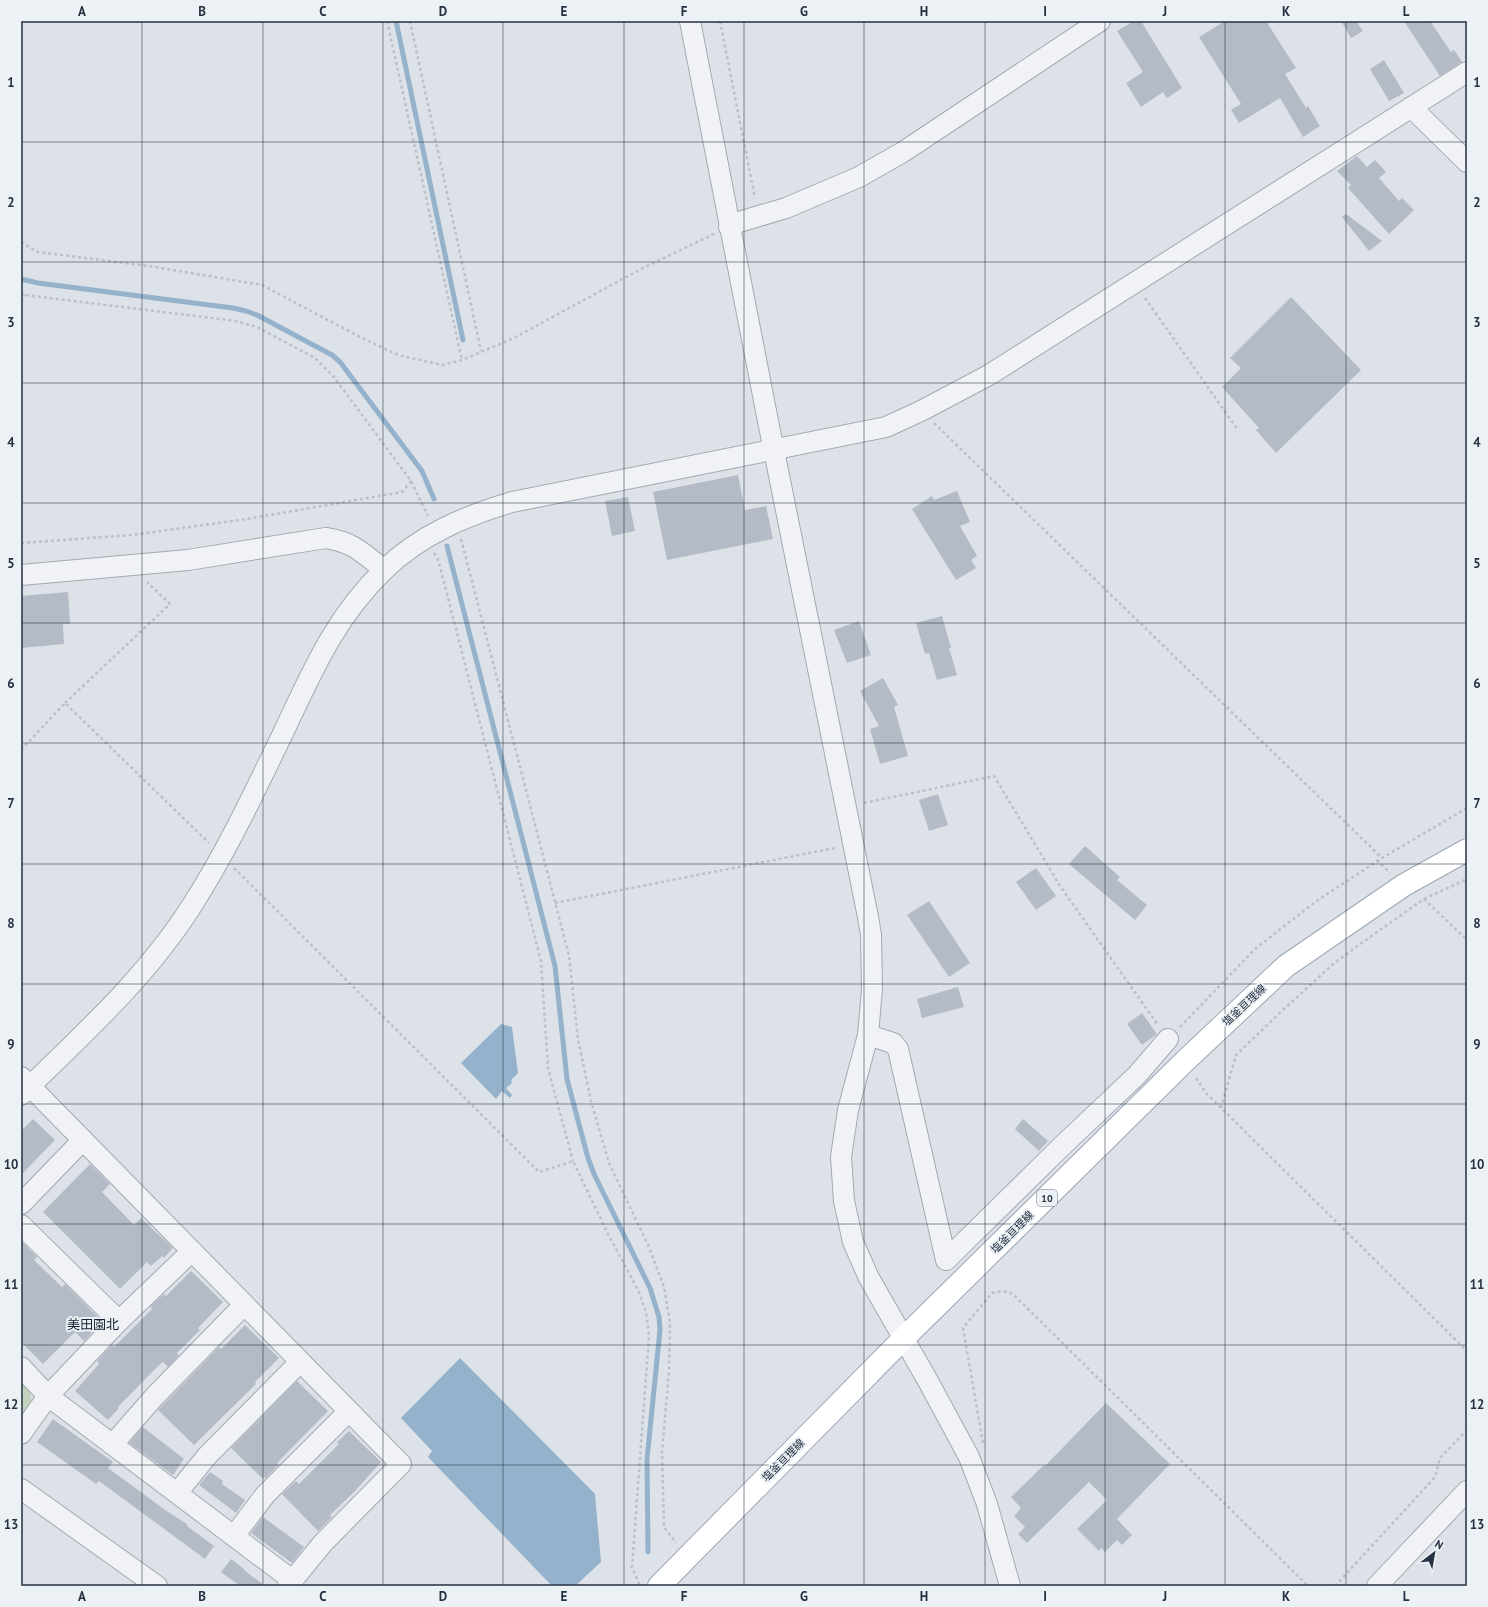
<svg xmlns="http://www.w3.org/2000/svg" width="1488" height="1607" font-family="'PT Sans','Noto Sans JP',sans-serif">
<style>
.green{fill:#c4d3bd}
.water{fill:#94b2cc}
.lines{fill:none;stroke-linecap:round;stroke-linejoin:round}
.stream{stroke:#94b2cc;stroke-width:5}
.building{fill:#b4bbc6}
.minor-casing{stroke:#a2a9b2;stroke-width:22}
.major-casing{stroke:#9ba7b5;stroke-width:24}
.path{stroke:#bbc0c7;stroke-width:2.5;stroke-dasharray:3 3;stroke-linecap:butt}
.minor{stroke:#f0f2f6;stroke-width:20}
.major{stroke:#fff;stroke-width:22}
.grid{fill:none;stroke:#253040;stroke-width:1;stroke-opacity:0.55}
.labels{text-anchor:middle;stroke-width:4;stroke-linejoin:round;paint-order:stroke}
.shield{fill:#ecf1f6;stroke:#616a77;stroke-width:1}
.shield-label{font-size:10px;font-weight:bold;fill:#253040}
.street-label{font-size:11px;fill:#253040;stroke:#ecf1f6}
.quarter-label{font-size:13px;fill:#172131;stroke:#ecf1f6}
.neatline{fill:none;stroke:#253040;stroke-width:1.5}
.grid-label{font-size:13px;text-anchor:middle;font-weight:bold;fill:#253040}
</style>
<rect width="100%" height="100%" fill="#dde2e8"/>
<!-- green -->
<path class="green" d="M21,1380L28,1387L32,1401L21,1417Z"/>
<!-- water -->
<g class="water">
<path d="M501,1024L512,1027L518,1073L511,1080L512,1083L506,1088L512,1095L510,1098L502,1091L496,1099L461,1063Z"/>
<path d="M460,1358L595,1494L601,1562L575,1586H552L428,1457L432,1451L401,1418Z"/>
</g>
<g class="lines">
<!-- stream -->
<g class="stream">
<path d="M396,21L463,340"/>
<path d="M21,279L38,283L233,308L246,311L257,315L332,355L340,362L422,471L434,499"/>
<path d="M447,546L555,966L567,1079L588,1158L594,1174L650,1288L659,1317L660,1330L647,1459L648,1552"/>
</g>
</g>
<!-- building -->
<g class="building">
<path d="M1134,21H1141L1182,88L1167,98L1163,92L1141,107L1126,83L1143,72L1117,31Z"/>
<path d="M1225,21H1266L1296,68L1285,74L1306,108L1308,106L1320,126L1303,137L1280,98L1239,123L1231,110L1241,104L1199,37Z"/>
<path d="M1341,21H1356L1363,31L1351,38Z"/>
<path d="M1404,21H1430L1451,52L1454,50L1462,62L1440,76Z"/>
<path d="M1384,60L1404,93L1389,101L1370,69Z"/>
<path d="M1357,156L1367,167L1375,160L1386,172L1379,178L1399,201L1402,198L1414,210L1389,234L1348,188L1351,185L1337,171Z"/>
<path d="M1346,214L1382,241L1369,251L1342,217Z"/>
<path d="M1291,297L1361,370L1276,453L1256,430L1259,428L1222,387L1241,368L1230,358Z"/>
<path d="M738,475L745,510L766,506L773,539L667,560L653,492Z"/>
<path d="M957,491L970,522L960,526L977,556L971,560L976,568L956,580L912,509L932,496L934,500Z"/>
<path d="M628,497L635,531L612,536L605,501Z"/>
<path d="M68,592L70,624H63L64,644L21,648V596Z"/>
<path d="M942,616L951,648H949L957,675L937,680L929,653L925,654L916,623Z"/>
<path d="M859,621L871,655L847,663L834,630Z"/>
<path d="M883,678L898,705L894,707L908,756L880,764L870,729L879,726L860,691Z"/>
<path d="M938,794L948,825L929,831L919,800Z"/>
<path d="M1085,846L1120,877L1117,880L1147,905L1135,920L1069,864Z"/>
<path d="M1036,868L1056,896L1036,910L1016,882Z"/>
<path d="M929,901L970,963L949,977L907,915Z"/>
<path d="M958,987L964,1007L922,1018L917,999Z"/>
<path d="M1142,1013L1157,1034L1142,1045L1127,1024Z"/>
<path d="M33,1119L55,1140L21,1175V1131Z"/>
<path d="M1023,1119L1048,1141L1039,1151L1015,1129Z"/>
<path d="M90,1164L110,1184L102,1192L134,1225L141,1218L173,1248L164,1258L162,1256L151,1266L147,1262L120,1289L43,1212Z"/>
<path d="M21,1241L37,1257L34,1260L62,1287L65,1284L101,1320L94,1328L95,1329L84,1341L75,1332L43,1364L21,1342Z"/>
<path d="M191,1271L223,1302L198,1328L200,1330L177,1353L179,1355L168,1367L163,1362L158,1366L118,1407L119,1408L108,1420L75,1391L99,1364L97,1361L112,1345L114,1347L152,1309L150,1307L164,1294L166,1296Z"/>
<path d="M245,1325L279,1358L255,1382L256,1384L194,1445L158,1410L219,1347L221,1349Z"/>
<path d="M297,1381L328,1411L277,1463L279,1464L266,1478L264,1477L263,1479L231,1448Z"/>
<path d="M1106,1403L1170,1464L1117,1519L1132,1535L1122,1545L1117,1540L1105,1552L1101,1548L1099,1551L1077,1529L1107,1500L1089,1482L1027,1543L1018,1534L1025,1527L1014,1516L1021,1508L1011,1497L1044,1465L1045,1466Z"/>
<path d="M53,1419L113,1462L108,1468L168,1512L187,1524V1526L214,1546L205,1559L99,1481L96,1484L37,1442Z"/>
<path d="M143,1427L184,1459L173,1475L129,1443Z"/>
<path d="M349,1431L381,1462L355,1491L330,1515L332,1517L318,1531L282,1494L296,1481L299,1484L339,1444L337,1442Z"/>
<path d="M210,1472L223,1481L222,1484L245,1500L236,1513L199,1485Z"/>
<path d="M263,1517L304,1547L292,1563L251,1533Z"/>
<path d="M231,1559L244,1569V1570L265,1586H240L221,1572Z"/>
</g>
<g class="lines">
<defs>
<g id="minor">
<path d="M690,21L767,416L868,917L871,935L872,989L868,1035L848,1110L841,1157L844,1201L853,1242L869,1278L928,1381L969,1457L987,1504L1010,1586"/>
<path d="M1411,107L1467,162"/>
<path d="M729,227L739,222L786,208L859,177L903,152L1100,21"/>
<path d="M21,575L188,560L326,538C353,542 363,553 384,570"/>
<path d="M868,1035L893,1043L898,1049L946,1260L1062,1146L1137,1075L1168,1039"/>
<path d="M21,1077L401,1464L323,1543L288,1586"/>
<path d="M21,1095C81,1036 145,979 191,907C227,851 255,791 284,731C312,672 335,617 384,570C420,535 465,516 512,502L886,427L921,411L989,375L1467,72"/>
<path d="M21,1204L83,1140"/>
<path d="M21,1225L119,1321L192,1251"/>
<path d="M21,1367L48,1396L292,1580"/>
<path d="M21,1434L48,1396L119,1321"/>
<path d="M113,1444L155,1396L244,1305"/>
<path d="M21,1489L157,1586"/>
<path d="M177,1493L207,1456L300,1362"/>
<path d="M234,1536L265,1495L349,1411"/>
<path d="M1377,1586L1467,1491"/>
</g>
<path id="major" d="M659,1586L903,1339L1185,1061L1286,966L1404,885L1467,850"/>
</defs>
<!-- minor casing -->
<use href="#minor" class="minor-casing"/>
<!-- major casing -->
<use href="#major" class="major-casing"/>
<!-- path -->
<g class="path">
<path d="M387,21L462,360"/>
<path d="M410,21L481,351"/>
<path d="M720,21L755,198"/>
<path d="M21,242L38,252L149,266L262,285L358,336L398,355L442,365L462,360L512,339L641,269L714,234"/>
<path d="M21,292L25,295L236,321L257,327L315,358L334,377L411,481L428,516"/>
<path d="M1145,298L1238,430"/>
<path d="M21,301L25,295"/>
<path d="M934,423L1382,858"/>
<path d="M461,539L569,956L578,1039L591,1101L609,1163L648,1245L664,1287L670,1323L669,1371L662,1452L664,1527L676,1543"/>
<path d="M21,543L132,535L247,519L402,492L411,481"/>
<path d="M434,553L438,559L541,961L548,1068L573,1161"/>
<path d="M65,703L170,604L147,582"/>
<path d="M21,750L65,703L209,843"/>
<path d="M864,803L994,776L1060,886L1158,1025"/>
<path d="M1377,860L1390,873"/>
<path d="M234,868L539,1172L573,1161L607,1232L639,1292L646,1312L649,1336L632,1567L640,1586"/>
<path d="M1424,899L1467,940"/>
<path d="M555,903L835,848"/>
<path d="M1180,1027L1255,949L1315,902L1382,858L1467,808"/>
<path d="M1196,1078L1206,1093L1467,1351"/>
<path d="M1221,1108L1236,1055L1284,1009L1332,965L1363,942L1424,899L1467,879"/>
<path d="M983,1443L963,1328L992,1293L1003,1291L1013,1294L1308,1586"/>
<path d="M1335,1586L1435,1477L1440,1458L1467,1430"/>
</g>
<!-- minor -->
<use href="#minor" class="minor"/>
<!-- major -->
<use href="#major" class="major"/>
</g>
<!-- grid -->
<path class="grid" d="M142,21V1586M263,21V1586M383,21V1586M503,21V1586M624,21V1586M744,21V1586M864,21V1586M985,21V1586M1105,21V1586M1225,21V1586M1346,21V1586M21,142H1467M21,262H1467M21,383H1467M21,503H1467M21,623H1467M21,743H1467M21,864H1467M21,984H1467M21,1104H1467M21,1224H1467M21,1345H1467M21,1465H1467"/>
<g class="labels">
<!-- shield labels -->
<rect class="shield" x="1037" y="1190" width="20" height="16" rx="3"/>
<g class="shield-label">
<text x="1047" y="1202">10</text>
</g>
<!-- street labels -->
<g class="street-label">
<text transform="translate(1244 1005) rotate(-43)" y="4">塩釜亘理線</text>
<text transform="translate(1012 1232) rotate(-45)" y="4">塩釜亘理線</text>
<text transform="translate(783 1460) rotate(-45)" y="4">塩釜亘理線</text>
</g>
<!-- quarter labels -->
<g class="quarter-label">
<text x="93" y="1329">美田園北</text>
</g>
</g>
<!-- border -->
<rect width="1488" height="1607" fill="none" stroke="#ecf1f6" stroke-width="44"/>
<!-- north arrow -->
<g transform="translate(1434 1553) rotate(31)" stroke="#ecf1f6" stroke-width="3" paint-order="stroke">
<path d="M0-3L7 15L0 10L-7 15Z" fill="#253040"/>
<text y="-6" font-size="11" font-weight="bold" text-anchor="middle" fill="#253040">N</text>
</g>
<rect x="22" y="22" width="1444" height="1563" class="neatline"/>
<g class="grid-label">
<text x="82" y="16">A</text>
<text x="202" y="16">B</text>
<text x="323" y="16">C</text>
<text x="443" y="16">D</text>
<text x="564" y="16">E</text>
<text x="684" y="16">F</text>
<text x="804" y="16">G</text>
<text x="924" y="16">H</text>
<text x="1045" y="16">I</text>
<text x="1165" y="16">J</text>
<text x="1286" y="16">K</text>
<text x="1406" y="16">L</text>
<text x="11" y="87">1</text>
<text x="1477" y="87">1</text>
<text x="11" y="207">2</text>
<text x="1477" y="207">2</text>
<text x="11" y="327">3</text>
<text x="1477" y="327">3</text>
<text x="11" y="447">4</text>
<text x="1477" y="447">4</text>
<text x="11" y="568">5</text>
<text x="1477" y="568">5</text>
<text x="11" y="688">6</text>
<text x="1477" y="688">6</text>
<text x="11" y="808">7</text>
<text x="1477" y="808">7</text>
<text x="11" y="928">8</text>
<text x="1477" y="928">8</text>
<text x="11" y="1049">9</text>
<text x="1477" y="1049">9</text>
<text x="11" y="1169">10</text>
<text x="1477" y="1169">10</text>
<text x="11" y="1289">11</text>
<text x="1477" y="1289">11</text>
<text x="11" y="1409">12</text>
<text x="1477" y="1409">12</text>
<text x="11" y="1529">13</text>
<text x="1477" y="1529">13</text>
<text x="82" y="1601">A</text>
<text x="202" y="1601">B</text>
<text x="323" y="1601">C</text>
<text x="443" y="1601">D</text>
<text x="564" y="1601">E</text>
<text x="684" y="1601">F</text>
<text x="804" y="1601">G</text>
<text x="924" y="1601">H</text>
<text x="1045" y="1601">I</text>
<text x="1165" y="1601">J</text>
<text x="1286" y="1601">K</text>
<text x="1406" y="1601">L</text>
</g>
</svg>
